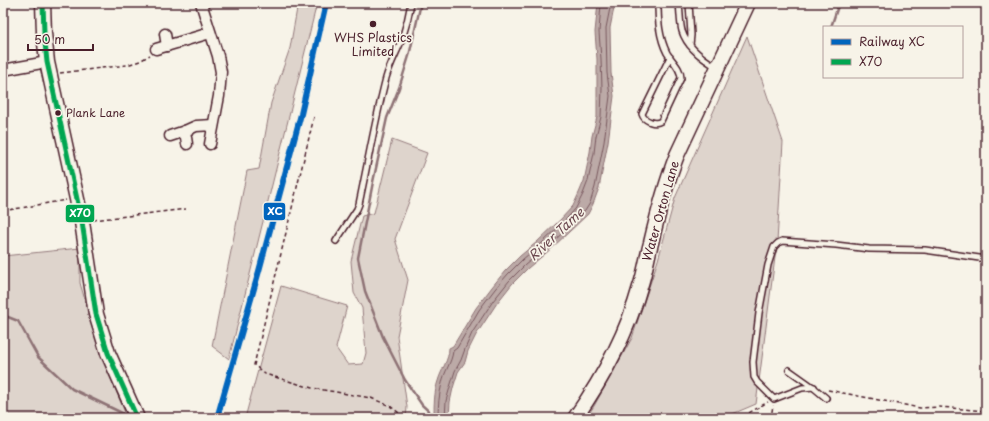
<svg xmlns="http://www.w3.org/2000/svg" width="989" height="421" font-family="'Playpen Sans',sans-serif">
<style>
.green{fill:#ded4cc;stroke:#947a7c}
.water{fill:#bcaaa7;stroke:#8e7275}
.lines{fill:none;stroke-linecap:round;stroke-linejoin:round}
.shore{stroke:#78575d;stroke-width:1}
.stream{stroke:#8e7275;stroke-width:2.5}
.lane-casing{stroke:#4a1f2b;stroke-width:8}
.street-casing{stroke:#4a1f2b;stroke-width:13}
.secondary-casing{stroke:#4a1f2b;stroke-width:17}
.path{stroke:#4a1f2b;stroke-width:1.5;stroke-dasharray:4 3;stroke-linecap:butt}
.lane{stroke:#f7f3e8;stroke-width:5}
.street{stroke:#f7f3e8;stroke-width:10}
.secondary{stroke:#f7f3e8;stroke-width:14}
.bus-1-casing{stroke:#f7f3e8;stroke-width:8}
.bus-1{stroke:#00a651;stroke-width:5}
.rail-1-casing{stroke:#f7f3e8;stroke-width:9}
.rail-1{stroke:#0065bd;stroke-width:6}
.poi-dot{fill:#4a1f2b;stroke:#f7f3e8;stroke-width:1.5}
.labels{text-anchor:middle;stroke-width:3.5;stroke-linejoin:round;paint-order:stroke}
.bus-label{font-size:11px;fill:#4a1f2b;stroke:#f7f3e8;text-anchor:start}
.poi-label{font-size:12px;fill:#4a1f2b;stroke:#f7f3e8}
.street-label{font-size:12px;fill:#4a1f2b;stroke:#f7f3e8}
.water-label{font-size:13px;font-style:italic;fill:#6c4950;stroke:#f7f3e8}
.line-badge{stroke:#f7f3e8;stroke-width:1.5}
.badge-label{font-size:11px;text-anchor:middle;font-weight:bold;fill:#fff}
</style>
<rect width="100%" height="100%" fill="#f7f3e8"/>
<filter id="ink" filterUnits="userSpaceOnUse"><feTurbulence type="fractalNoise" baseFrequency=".025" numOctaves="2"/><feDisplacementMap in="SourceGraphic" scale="8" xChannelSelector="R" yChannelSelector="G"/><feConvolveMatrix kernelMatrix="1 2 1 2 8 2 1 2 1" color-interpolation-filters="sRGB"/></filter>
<g filter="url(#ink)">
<!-- green -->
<g class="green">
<path d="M298,3H317L229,359L212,346L247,171L259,169L271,103L290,48Z"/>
<path d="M747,36L783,142L777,242L756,404L723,418H586L594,406L632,338L658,260L675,198Z"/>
<path d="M392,140L427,153L395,239L408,280L397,336L407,407L406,418H245L281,286L347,306L336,348L348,365L363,364L366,353L362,308L354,293L351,261L362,216L374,213Z"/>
<path d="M80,248V283L100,352L126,415C103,420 75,420 52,415L51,418H3V256Z"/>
</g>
<!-- water -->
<path class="water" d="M598,3H615L610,28L611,73L614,96L608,142L599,188L593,204L588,214L552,248L528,268L512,284L497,303L476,335L468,351L465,362L458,372L453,388L450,402L449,418H434C434,406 434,392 438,381C441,370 449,360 449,348L453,346L476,308L492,287L505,271L520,256L537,242L560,220L573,206L579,193L584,181L590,152L592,136L597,117V59L595,32Z"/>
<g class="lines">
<!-- shore -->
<g class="shore">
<path d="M438,418C438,406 439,395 442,383C444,372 452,362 453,351L457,348L479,310L495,289L508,274L523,259L540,245L563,223L576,208L583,194L588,181L594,153L596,136L601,117L602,88L601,59L599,32L601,3"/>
<path d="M445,418L446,401L450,387L455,371L461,360L465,349L472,333L493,301L509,281L525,265L550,245L585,211L590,203L595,187L604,142L610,96L607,73L606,28L611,3"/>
</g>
<!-- stream -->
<g class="stream">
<path d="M421,3L409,56L399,88L387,118L373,182L358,258L365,291L383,337L405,380L422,405L434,416"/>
<path d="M831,27L839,3"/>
<path d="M3,315L18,321L38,357L72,389L122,413"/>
</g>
<defs>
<g id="lane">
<path d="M658,3C658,20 659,37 667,53C672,61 681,68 681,78L661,121C655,125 644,121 642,114L670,57"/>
<path d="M679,3C680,11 680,24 682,31C687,47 703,59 717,67"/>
<path d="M689,3L691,35L690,45"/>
<path d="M336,241L357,209L359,204C368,162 375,120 386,78C390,64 397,52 402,39C406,27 409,15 411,3"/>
<path d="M789,370L813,387L826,398"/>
<path d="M814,387L802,388L774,399L757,382L754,377L753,362L759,313L768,265L774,247L778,243L782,241L836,245L869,249L925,250L986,259"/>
</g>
<g id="street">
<path d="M201,3L218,56L221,72L219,96L210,144"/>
<path d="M165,34L167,46"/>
<path d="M156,49L210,33"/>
<path d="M3,70L47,62"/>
<path d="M185,131L187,144"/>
<path d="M170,136L185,131L196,126L213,125"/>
</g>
<g id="secondary">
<path d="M43,3L44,33L47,62L82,222L96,314L108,353L137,418"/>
<path d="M575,418C603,378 627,334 640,287C645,273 647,257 651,243C658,213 666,183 677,155L748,3"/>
</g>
</defs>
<!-- lane casing -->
<use href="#lane" class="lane-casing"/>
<!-- street casing -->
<use href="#street" class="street-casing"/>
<!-- secondary casing -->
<use href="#secondary" class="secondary-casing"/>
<!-- path -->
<g class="path">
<path d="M60,73L127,65L140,61L150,55"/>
<path d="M314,117L254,365L265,374L312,388L371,398L390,406L403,416L405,418"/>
<path d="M3,211L66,200"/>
<path d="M93,220L186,209"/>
<path d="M828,390L920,408L939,407L986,411"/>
<path d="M736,418L747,414L768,402"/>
<path d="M770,418H771L773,405"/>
</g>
<!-- lane -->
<use href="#lane" class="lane"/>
<!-- street -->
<use href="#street" class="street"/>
<!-- secondary -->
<use href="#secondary" class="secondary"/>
<defs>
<path id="bus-1" d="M43,3L44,33L47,62L82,222L96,314L108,353L137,418"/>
</defs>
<!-- bus-1 casing -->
<use href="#bus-1" class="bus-1-casing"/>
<!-- bus-1 -->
<use href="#bus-1" class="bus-1"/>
<defs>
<path id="rail-1" d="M217,418L259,271L301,114L326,3"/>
</defs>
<!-- rail-1 casing -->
<use href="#rail-1" class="rail-1-casing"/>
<!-- rail-1 -->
<use href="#rail-1" class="rail-1"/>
</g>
</g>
<!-- markers -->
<g class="poi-dot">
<circle cx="373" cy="24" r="4"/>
<circle cx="58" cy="113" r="3.5"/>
</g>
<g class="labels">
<!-- bus labels -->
<g class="bus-label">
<text x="66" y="117">Plank Lane</text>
</g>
<!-- poi labels -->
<g class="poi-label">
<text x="373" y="42">WHS Plastics<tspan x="373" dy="14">Limited</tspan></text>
</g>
<!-- street labels -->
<g class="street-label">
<text transform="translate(661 211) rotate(-74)" y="4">Water Orton Lane</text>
</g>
<!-- water labels -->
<g class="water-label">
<text transform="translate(556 234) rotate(-43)" y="5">River Tame</text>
</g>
</g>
<g class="line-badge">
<rect x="263" y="202" width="23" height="19" rx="4" fill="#0065bd"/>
<rect x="65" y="204" width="30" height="19" rx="4" fill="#00a651"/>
</g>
<g class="badge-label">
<text x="275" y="215">XC</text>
<text x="80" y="217">X70</text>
</g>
<!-- margin -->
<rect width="989" height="421" fill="none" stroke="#f7f3e8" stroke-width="16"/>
<rect x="8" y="8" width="973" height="405" fill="none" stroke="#4a1f2b" stroke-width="1.5" filter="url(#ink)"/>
<!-- legend -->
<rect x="823" y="26" width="140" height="52" fill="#f7f3e8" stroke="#b29e9c"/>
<rect x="831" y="39" width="20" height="6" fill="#0065bd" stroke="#b29e9c"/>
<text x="859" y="46" font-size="12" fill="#4a1f2b">Railway XC</text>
<rect x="831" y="59" width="20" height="6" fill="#00a651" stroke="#b29e9c"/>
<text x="859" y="66" font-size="12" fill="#4a1f2b">X70</text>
<!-- scale -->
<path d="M28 44v6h65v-6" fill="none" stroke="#4a1f2b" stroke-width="2"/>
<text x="34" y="44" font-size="12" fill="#4a1f2b" stroke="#f7f3e8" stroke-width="3" paint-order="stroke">50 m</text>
</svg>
